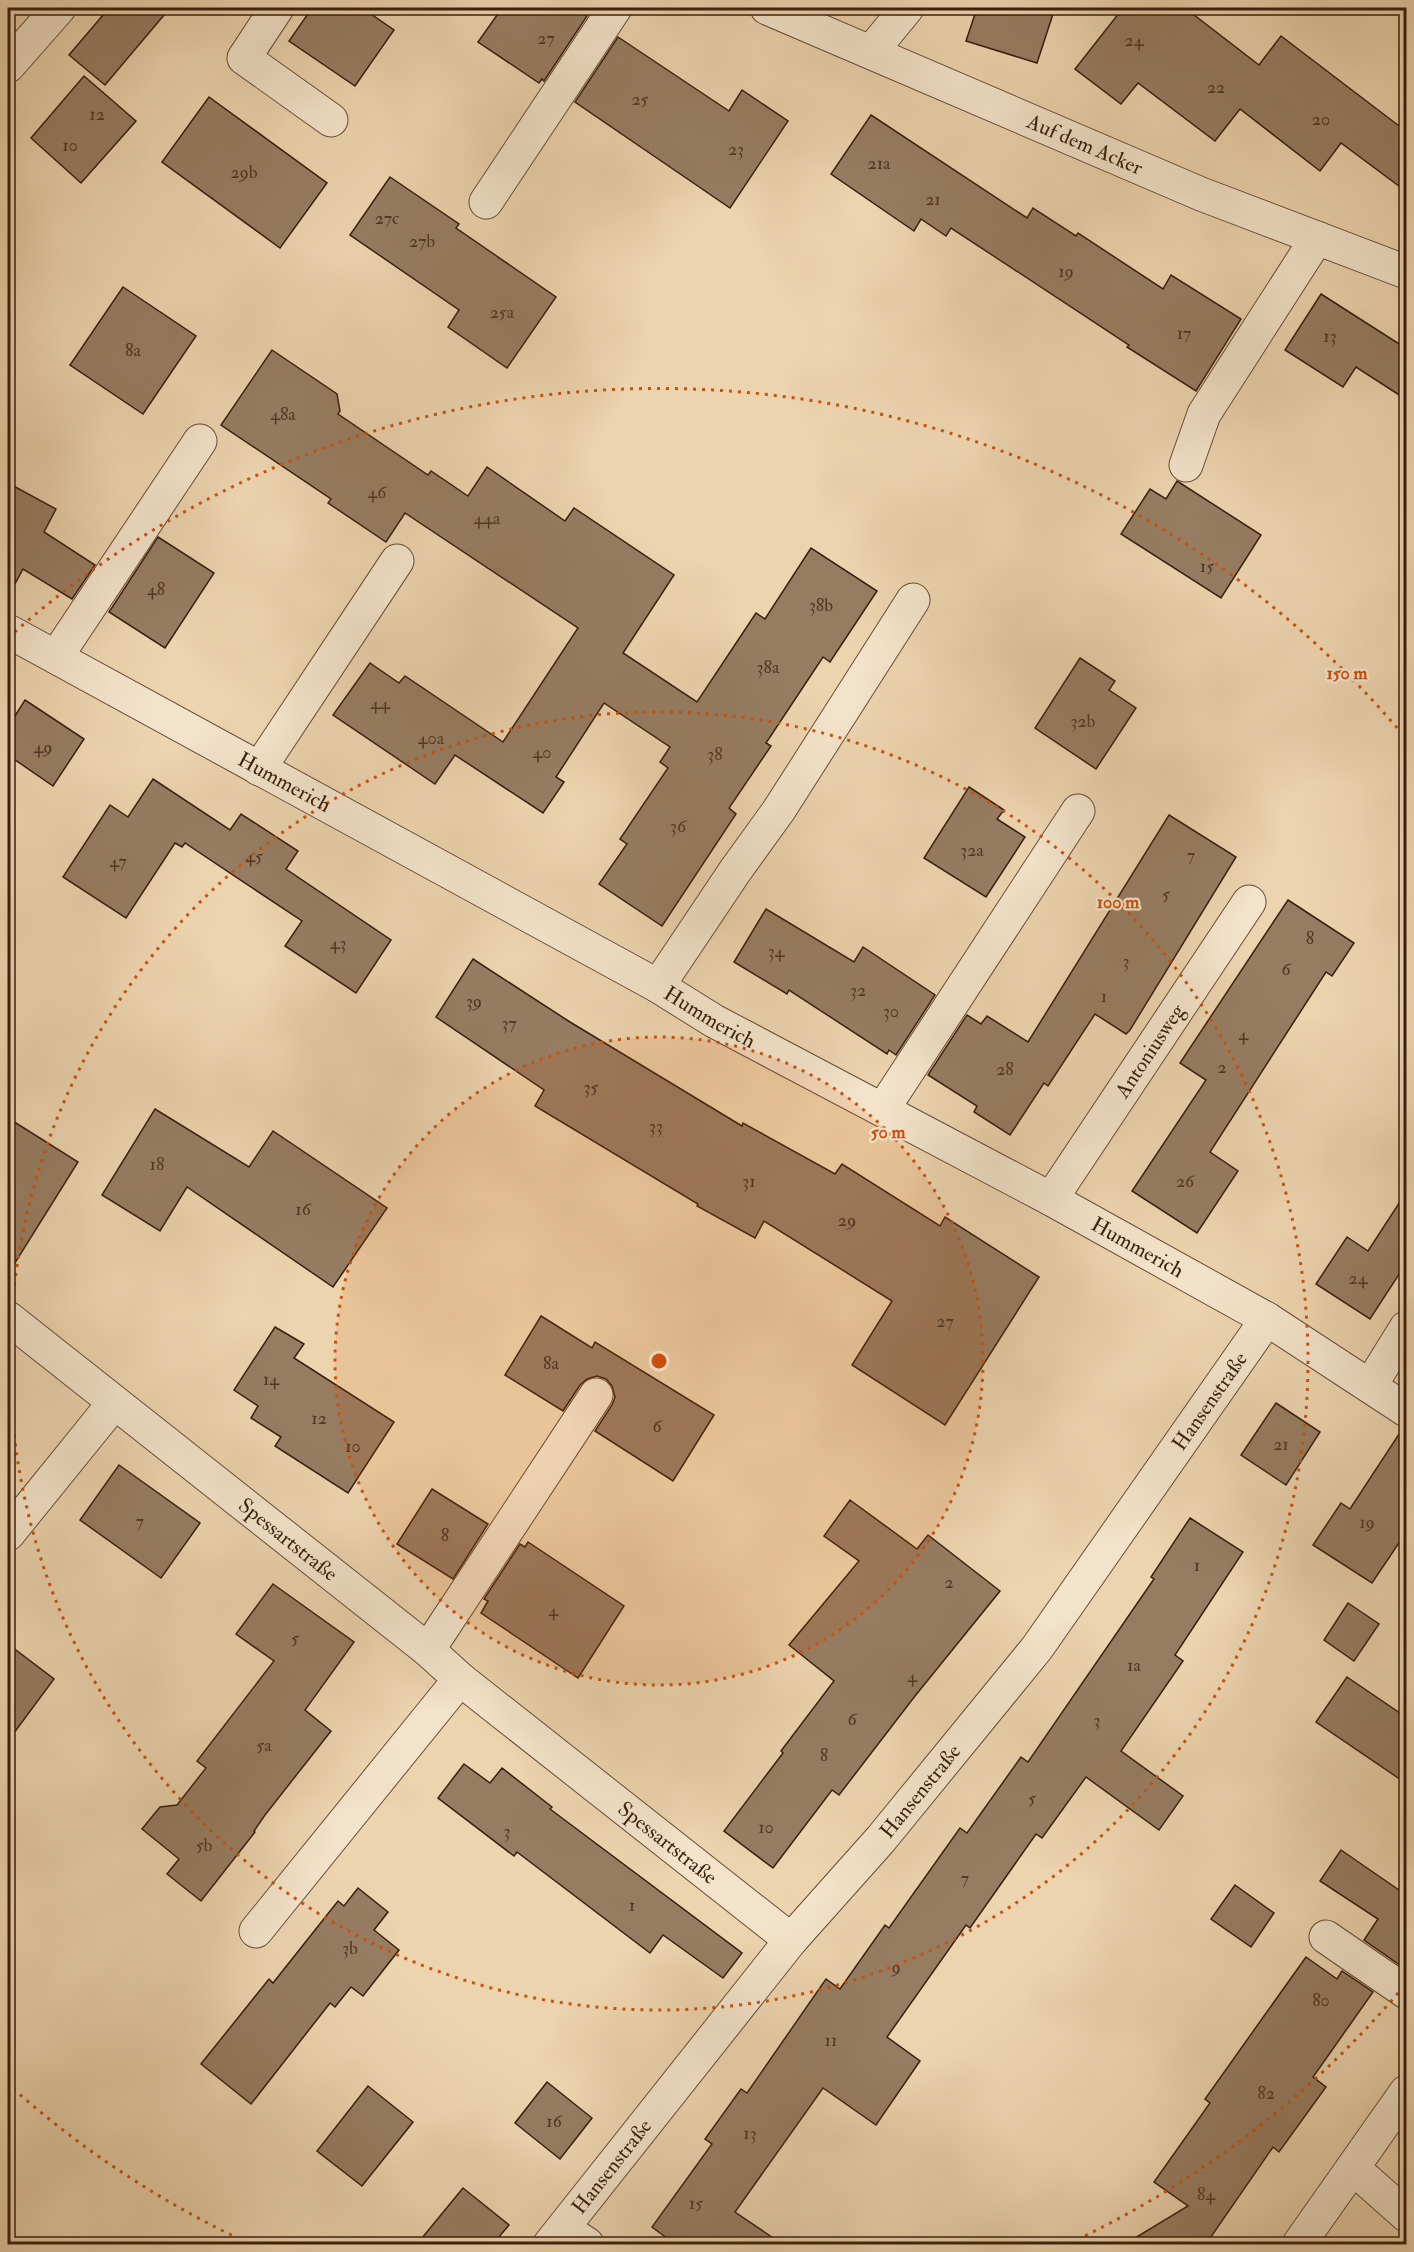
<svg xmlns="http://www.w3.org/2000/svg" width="1414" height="2252" font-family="'IM FELL Double Pica',serif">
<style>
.building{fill:#967d62;stroke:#381e0f;stroke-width:1.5}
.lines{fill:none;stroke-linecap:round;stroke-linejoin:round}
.minor-casing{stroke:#654c37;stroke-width:35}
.minor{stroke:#f3e3ca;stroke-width:33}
.ring{fill:none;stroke:#ce500c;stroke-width:3;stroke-dasharray:3 6}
.labels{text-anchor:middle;stroke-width:4.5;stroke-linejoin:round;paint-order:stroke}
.number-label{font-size:18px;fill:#503624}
.street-label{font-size:21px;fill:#381e0f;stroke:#f3e3ca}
.centre{fill:#ce500c;stroke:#f3e3ca;stroke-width:3}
.ring-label{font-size:18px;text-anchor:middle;font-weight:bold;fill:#ce500c;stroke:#f3e3ca;stroke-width:4.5;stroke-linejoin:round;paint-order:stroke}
</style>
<rect width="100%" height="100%" fill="#ecd4ae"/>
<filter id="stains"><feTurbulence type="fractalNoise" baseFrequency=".00333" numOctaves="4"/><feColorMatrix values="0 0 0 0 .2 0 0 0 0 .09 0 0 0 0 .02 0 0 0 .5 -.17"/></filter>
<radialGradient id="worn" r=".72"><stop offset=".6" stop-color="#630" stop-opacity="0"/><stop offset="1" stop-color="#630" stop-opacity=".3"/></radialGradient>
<!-- building -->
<g class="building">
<path d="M109,8H170L105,85L69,55Z"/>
<path d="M312,8H362L394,30L355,86L289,41Z"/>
<path d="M502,8H576L587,16L544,81L542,79L539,83L478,42Z"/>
<path d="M977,8H1055L1037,63L966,41Z"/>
<path d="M1123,8H1185L1259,65L1281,36L1407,132V192L1341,143L1320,171L1240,109L1215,141L1138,83L1121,104L1075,69Z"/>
<path d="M618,37L729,111L742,90L788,121L730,208L575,102Z"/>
<path d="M84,76L136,121L81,183L31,138Z"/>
<path d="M209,97L327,183L280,248L162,162Z"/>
<path d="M871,115L1027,218L1033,208L1076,236L1078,233L1163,289L1171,275L1241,319L1196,391L1127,347L1129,345L951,228L946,236L921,219L914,231L831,174Z"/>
<path d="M390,177L459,224L456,228L556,297L507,368L448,327L459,310L350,235Z"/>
<path d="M123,287L196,336L143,414L70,365Z"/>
<path d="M1321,294L1407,349V400L1356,367L1343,387L1285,350Z"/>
<path d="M272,350L337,394L340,411L338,414L428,475L431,471L468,496L487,467L565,521L574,508L674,575L623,653L697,702L756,613L765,619L811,548L877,591L830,662L823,657L766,743L771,746L729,808L736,814L662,926L599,884L627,844L620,839L668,768L660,762L670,747L604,703L556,777L564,782L543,813L455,755L435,784L333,715L370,663L399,683L405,676L503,742L578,628L405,513L386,542L328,503L331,499L221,425Z"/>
<path d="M1177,481L1261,535L1221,598L1121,534L1150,489L1166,499Z"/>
<path d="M8,483L56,509L44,532L95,565L72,599L23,569L8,597Z"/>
<path d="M158,537L214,573L165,648L109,612Z"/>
<path d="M1080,658L1115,681L1109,690L1136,708L1096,769L1035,728Z"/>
<path d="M25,700L84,739L53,786L8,755V727Z"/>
<path d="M153,779L230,830L241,814L298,851L286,869L391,940L356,993L285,946L302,921L185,843L182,847L175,843L126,918L63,877L110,805L128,817Z"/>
<path d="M969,787L1004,810L997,819L1025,837L986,897L924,858Z"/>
<path d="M1169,815L1236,857L1130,1030L1126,1034L1095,1014L1048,1086L1044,1083L1010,1135L974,1112L977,1106L928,1075L967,1015L981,1024L987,1016L1028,1042Z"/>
<path d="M1288,900L1354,943L1332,976L1326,972L1210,1152L1238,1171L1197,1233L1132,1191L1206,1080L1180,1063Z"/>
<path d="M766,909L854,962L863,947L935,995L896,1055L889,1050L887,1054L789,990L787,994L734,962Z"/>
<path d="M473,959L570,1022L742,1126L743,1123L835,1174L842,1164L940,1226L945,1217L1039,1277L945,1425L852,1365L892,1301L764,1221L755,1238L697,1206L698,1204L535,1106L544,1090L436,1017Z"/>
<path d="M155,1109L249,1167L273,1131L387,1208L333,1287L187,1187L160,1231L102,1195Z"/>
<path d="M8,1118L78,1162L8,1274Z"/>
<path d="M1407,1191V1262L1370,1319L1316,1284L1347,1237L1368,1251Z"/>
<path d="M541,1316L592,1348L595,1342L714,1415L673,1481L595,1431L612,1405L615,1397L612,1386L606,1379L597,1376L587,1379L580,1385L563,1411L505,1375Z"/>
<path d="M275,1327L304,1344L294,1358L394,1422L348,1493L275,1446L281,1437L251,1418L258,1406L234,1390Z"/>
<path d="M1276,1403L1320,1432L1286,1485L1241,1455Z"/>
<path d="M1403,1428H1407V1531L1372,1583L1313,1545L1341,1503L1350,1509Z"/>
<path d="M119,1465L200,1523L161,1578L80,1520Z"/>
<path d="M432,1489L488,1524L453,1579L397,1544Z"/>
<path d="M850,1500L917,1549L928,1535L1000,1591L915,1696L839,1795L832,1790L773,1868L724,1831L783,1753L781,1751L834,1681L789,1645L859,1561L824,1536Z"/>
<path d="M1190,1518L1243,1552L1175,1655L1183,1661L1121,1751L1183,1796L1159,1830L1086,1777L1042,1838L1036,1834L970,1928L966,1925L887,2037L920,2061L876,2125L823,2088L735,2212L782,2244H675L652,2227L712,2144L705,2139L741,2089L747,2093L826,1979L840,1989L885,1925L889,1928L960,1828L967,1833L1021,1757L1028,1762L1154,1579L1151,1577Z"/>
<path d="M528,1542L624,1606L578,1678L481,1613L488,1601L484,1599L520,1544L525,1547Z"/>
<path d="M273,1584L354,1642L305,1710L331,1731L265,1815L254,1831L255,1832L201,1901L167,1874L179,1859L142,1829L160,1807L177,1805L206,1768L197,1761L274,1661L236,1634Z"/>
<path d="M1348,1603L1379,1624L1354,1661L1324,1640Z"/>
<path d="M8,1644L54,1679L8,1741Z"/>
<path d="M1347,1677L1407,1718V1784L1316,1722Z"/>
<path d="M464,1764L490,1783L502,1768L552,1807L550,1809L742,1953L723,1978L663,1935L650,1953L517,1852L514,1856L438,1798Z"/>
<path d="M1341,1850L1399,1890L1407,1879V1970L1364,1940L1378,1919L1320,1881Z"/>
<path d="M1235,1885L1274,1913L1251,1947L1211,1919Z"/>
<path d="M358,1888L388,1912L374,1930L399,1950L363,1996L351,1987L335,2007L330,2003L251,2104L201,2064L269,1979L273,1983L338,1901L344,1906Z"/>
<path d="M1306,1957L1337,1979L1342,1971L1373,1992L1313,2077L1326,2087L1279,2152L1273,2147L1206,2244H1125L1188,2206L1154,2182L1210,2103L1205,2099Z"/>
<path d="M547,2082L592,2118L560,2159L515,2123Z"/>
<path d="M368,2086L413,2122L362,2186L317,2151Z"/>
<path d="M463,2188L509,2225L493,2244H417Z"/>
</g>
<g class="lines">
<defs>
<g id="minor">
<path d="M277,8L244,58L331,120"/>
<path id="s1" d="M767,8L1201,194L1406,272"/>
<path d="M871,52L907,8"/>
<path d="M8,66L59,8"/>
<path d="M486,202L615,8"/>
<path d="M1186,465L1204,414L1317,238"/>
<path id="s2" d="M8,631L658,986L714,1021L1051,1199L1267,1319L1406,1410"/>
<path d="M56,657L200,441"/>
<path d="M259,769L397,561"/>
<path d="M658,986L735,871L779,810L913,600"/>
<path d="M883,1109L1078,811"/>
<path id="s3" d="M1051,1199L1249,902"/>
<path id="s4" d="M8,1318L428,1650L460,1679L791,1940"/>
<path d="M1370,1386L1406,1328"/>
<path d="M8,1534L114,1403"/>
<path d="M428,1650L596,1395"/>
<path d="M256,1931L460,1679"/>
<path d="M1326,1937L1406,1992"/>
<path d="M1353,2168L1406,2215"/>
<path d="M564,2229L587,2244"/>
<path id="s5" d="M550,2244L791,1940L881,1839L1037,1648L1267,1319"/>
<path d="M1299,2244L1406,2092"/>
</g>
</defs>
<!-- minor casing -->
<use href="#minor" class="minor-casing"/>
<!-- minor -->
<use href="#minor" class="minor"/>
</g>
<!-- distance rings -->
<circle cx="659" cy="1361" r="324" fill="#ce500c" fill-opacity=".12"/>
<g class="ring">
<circle cx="659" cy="1361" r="324"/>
<circle cx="659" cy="1361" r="649"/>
<path d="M1404 1986A973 973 0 0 1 1070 2243M248 2243A973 973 0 0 1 8 2084M8 638A973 973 0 0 1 1404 736"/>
</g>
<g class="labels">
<!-- number labels -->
<g class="number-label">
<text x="546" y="44">27</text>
<text x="1134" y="46">24</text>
<text x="1216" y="93">22</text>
<text x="640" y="105">25</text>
<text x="97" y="120">12</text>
<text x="1321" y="125">20</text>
<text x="70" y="151">10</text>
<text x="736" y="155">23</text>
<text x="879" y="169">21a</text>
<text x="244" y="178">29b</text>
<text x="933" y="205">21</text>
<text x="387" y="224">27c</text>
<text x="422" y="247">27b</text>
<text x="1066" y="277">19</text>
<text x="502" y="318">25a</text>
<text x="1184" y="339">17</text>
<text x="1330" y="342">13</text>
<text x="133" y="356">8a</text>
<text x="283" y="420">48a</text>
<text x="377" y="498">46</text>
<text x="487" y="524">44a</text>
<text x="1207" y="572">15</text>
<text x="156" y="595">48</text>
<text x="821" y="611">38b</text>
<text x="768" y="673">38a</text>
<text x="380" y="709">44</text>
<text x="1083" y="727">32b</text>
<text x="431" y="744">40a</text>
<text x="43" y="753">49</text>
<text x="542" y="758">40</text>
<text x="715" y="760">38</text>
<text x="678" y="832">36</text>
<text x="972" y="856">32a</text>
<text x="1191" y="861">7</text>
<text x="254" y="862">45</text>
<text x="118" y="867">47</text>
<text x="1166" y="900">5</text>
<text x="1310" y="944">8</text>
<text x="338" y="949">43</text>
<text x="776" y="957">34</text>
<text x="1126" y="967">3</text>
<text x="1286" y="975">6</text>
<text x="858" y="996">32</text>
<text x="1104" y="1002">1</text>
<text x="474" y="1007">39</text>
<text x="891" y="1017">30</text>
<text x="509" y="1029">37</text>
<text x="1243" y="1040">4</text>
<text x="1222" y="1073">2</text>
<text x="1005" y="1075">28</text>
<text x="591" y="1093">35</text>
<text x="656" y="1132">33</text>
<text x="157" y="1170">18</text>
<text x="749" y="1187">31</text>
<text x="1185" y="1187">26</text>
<text x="303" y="1215">16</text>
<text x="847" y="1226">29</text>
<text x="1358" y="1284">24</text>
<text x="945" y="1327">27</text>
<text x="551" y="1369">8a</text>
<text x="271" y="1385">14</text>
<text x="319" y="1424">12</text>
<text x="657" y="1432">6</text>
<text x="1281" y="1450">21</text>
<text x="353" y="1452">10</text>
<text x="140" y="1527">7</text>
<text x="1367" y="1528">19</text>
<text x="445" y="1541">8</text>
<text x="1197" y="1571">1</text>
<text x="949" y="1588">2</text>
<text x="553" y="1616">4</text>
<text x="295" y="1644">5</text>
<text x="1134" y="1671">1a</text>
<text x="912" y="1682">4</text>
<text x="852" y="1725">6</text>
<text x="1097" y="1726">3</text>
<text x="264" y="1751">5a</text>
<text x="824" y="1761">8</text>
<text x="1032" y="1804">5</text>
<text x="766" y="1833">10</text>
<text x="507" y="1837">3</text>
<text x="204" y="1851">5b</text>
<text x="965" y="1884">7</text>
<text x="632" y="1911">1</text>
<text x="350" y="1954">3b</text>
<text x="896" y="1973">9</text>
<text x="1321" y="2006">80</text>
<text x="831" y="2046">11</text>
<text x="1266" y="2099">82</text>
<text x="554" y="2127">16</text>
<text x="750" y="2139">13</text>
<text x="1206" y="2200">84</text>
<text x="696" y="2209">15</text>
</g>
<!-- street labels -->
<g class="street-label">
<text dy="7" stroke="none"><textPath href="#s1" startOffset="346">Auf dem Acker</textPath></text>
<text dy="7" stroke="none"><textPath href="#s2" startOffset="315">Hummerich</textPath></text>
<text dy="7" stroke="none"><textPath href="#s2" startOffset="801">Hummerich</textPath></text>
<text dy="7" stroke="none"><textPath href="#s3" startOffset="178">Antoniusweg</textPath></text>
<text dy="7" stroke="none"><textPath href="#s2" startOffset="1287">Hummerich</textPath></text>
<text dy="7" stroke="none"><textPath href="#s5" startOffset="1071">Hansenstraße</textPath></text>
<text dy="7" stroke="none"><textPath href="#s4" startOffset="357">Spessartstraße</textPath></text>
<text dy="7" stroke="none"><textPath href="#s5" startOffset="585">Hansenstraße</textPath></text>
<text dy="7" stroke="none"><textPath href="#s4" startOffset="843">Spessartstraße</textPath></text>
<text dy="7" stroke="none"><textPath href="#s5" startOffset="99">Hansenstraße</textPath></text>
</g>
</g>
<circle cx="659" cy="1361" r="9" class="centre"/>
<g class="ring-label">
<text x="1347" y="679">150 m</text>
<text x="1118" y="908">100 m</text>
<text x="888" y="1138">50 m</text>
</g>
<!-- margin -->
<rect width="1414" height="2252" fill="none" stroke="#ecd4ae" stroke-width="30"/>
<rect x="9" y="9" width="1396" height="2234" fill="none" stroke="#381e0f" stroke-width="3"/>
<rect x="15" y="15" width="1384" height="2222" fill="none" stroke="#381e0f" stroke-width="1.5"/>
<rect width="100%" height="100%" filter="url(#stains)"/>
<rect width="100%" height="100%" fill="url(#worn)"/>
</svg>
